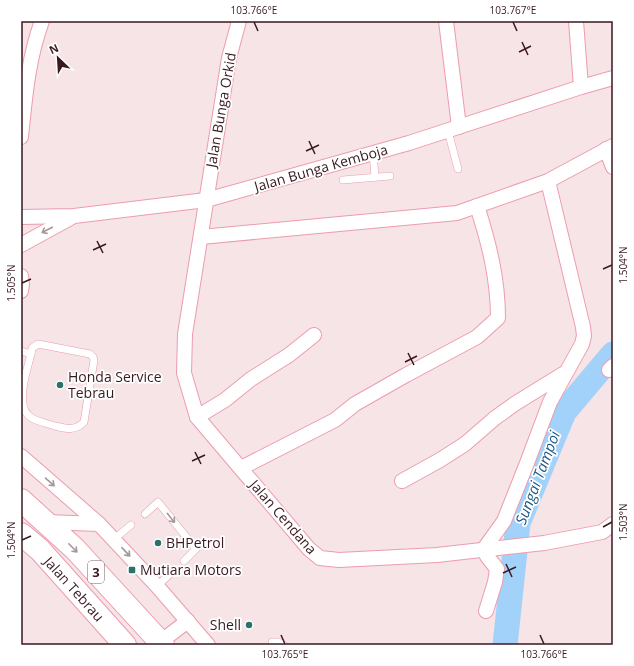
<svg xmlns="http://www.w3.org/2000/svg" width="634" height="666" font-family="'Open Sans',sans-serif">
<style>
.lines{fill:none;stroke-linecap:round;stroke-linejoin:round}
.river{stroke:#a2d1fa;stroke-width:25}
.service-casing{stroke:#ed9cae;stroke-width:8}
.minor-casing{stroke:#ed9cae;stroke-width:16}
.trunk-casing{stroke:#ed9cae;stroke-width:24}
.service{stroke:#fff;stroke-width:7}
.minor{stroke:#fff;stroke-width:14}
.trunk{stroke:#fff;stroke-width:22}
.oneway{stroke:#a5989b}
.ticks{fill:none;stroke:#381921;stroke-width:1.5}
.poi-dot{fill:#2b726a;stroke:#fff;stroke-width:1.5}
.labels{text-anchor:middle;stroke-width:3.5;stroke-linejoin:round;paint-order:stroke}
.shield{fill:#fff;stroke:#745e64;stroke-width:1}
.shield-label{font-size:13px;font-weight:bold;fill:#381921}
.street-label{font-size:14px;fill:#381921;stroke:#fff}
.poi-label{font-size:14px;fill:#381921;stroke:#fff;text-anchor:start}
.water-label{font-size:15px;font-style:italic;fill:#1e5984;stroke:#fff}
.neatline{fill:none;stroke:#381921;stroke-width:1.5}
.ticks-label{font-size:10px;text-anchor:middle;fill:#381921}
</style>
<rect width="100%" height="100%" fill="#f6e4e7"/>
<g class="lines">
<!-- river -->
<path class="river" d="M505,645L518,523L564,412L613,354"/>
<defs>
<g id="service">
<path d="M448,131L458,169"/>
<path d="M373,153L375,177"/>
<path d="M343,180L390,176"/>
<path d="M38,344L90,354L93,357L94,360L84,422C75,431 67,429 55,426C47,423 36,422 29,416C15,404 27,370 31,354L32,348Z"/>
<path d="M21,351L31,354"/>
<path d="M145,514L158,502L196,549L184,561"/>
<path d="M114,539L131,525"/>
<path d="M157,586L171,573"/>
<path d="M272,642H278L284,645"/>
</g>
<g id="minor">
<path d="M239,21L229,58L185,334L184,373L197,417L309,549L320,558L339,560L437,555L544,543L602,532L613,524"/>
<path d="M446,21L459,127"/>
<path d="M576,21L581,87"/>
<path d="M21,137C25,98 28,59 42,21"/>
<path d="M606,149L613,167"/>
<path d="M21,217L74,216L206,200L409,143L581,87L613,78"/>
<path d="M201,237L457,213L548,181L613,146"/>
<path d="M21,245L72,217"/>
<path d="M21,276L22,284L21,291"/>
<path d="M609,370L613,366"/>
<path d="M197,417L225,400L251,379L289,355L314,335"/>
<path d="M21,456L99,524L157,586L208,645"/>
<path d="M241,468L335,420L355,404L406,375L477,337L498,318C498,279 489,243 477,206"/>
<path d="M402,481L440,460L465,444L495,418L516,403L563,374"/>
<path d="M46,522L99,524"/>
<path d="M486,611L495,582L497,569L487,556L484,549L504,521L527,463L550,402L582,344L584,336L583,327L548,181"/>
<path d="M160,642L188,621"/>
</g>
<g id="trunk">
<path d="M21,500L75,549L163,645"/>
<path d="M21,534L40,550L125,645"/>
</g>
</defs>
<!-- service casing -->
<use href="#service" class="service-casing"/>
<!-- minor casing -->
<use href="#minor" class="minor-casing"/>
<!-- trunk casing -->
<use href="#trunk" class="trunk-casing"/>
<!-- service -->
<use href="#service" class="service"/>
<!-- minor -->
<use href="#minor" class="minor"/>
<!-- trunk -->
<use href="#trunk" class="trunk"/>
</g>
<!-- one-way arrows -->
<defs><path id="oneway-shaft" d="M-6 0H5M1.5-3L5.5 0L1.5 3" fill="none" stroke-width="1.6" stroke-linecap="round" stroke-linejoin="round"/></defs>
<g class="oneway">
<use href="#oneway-shaft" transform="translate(47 230) rotate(153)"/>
<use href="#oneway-shaft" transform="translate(50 482) rotate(41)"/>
<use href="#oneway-shaft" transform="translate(171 518) rotate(51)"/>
<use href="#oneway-shaft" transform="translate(73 548) rotate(45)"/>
<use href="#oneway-shaft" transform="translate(126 552) rotate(47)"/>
</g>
<!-- ticks -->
<path class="ticks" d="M254,22L258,31M513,22L517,31M522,42L528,55M519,52L531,46M309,141L315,154M306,151L319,145M97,241L103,253M93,250L106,244M603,269L612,265M22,283L31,279M408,353L414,365M405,362L417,356M195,452L201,464M192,461L205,455M603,527L612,522M22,540L31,536M506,564L512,577M503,573L516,567M281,635L285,644M540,635L544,644"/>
<!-- markers -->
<g class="poi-dot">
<circle cx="60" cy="385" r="4"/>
<circle cx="158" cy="543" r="4"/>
<rect x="128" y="566" width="8" height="8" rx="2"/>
<circle cx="249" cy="625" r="4"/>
</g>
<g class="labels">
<!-- shield labels -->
<rect class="shield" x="88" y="561" width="16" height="22" rx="3"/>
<g class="shield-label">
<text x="96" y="577">3</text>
</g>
<!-- street labels -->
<g class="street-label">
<text transform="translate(221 110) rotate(-80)" y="5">Jalan Bunga Orkid</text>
<text transform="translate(321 168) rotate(-16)" y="5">Jalan Bunga Kemboja</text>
<text transform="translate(283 517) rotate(49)" y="5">Jalan Cendana</text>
<text transform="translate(74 589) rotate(48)" y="5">Jalan Tebrau</text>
</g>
<!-- poi labels -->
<g class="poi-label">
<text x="68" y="382">Honda Service<tspan x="68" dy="16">Tebrau</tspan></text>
<text x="166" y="548">BHPetrol</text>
<text x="140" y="575">Mutiara Motors</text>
<text x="241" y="630" text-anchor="end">Shell</text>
</g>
<!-- water labels -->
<g class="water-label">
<text transform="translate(538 478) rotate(-69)" y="5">Sungai Tampoi</text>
</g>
</g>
<!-- border -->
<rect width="634" height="666" fill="none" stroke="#ffffff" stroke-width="44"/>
<!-- north arrow -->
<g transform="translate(58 58) rotate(335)" stroke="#ffffff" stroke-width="3" paint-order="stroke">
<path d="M0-3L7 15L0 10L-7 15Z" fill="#381921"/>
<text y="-6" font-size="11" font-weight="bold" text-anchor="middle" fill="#381921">N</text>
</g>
<rect x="22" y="22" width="590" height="622" class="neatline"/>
<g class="ticks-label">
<text x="254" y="14">103.766°E</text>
<text x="513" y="14">103.767°E</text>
<text transform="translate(623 265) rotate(-90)" y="4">1.504°N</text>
<text transform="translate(11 283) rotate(-90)" y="4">1.505°N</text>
<text transform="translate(623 522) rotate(-90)" y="4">1.503°N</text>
<text transform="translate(11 540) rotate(-90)" y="4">1.504°N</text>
<text x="285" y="658">103.765°E</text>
<text x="544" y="658">103.766°E</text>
</g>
</svg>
